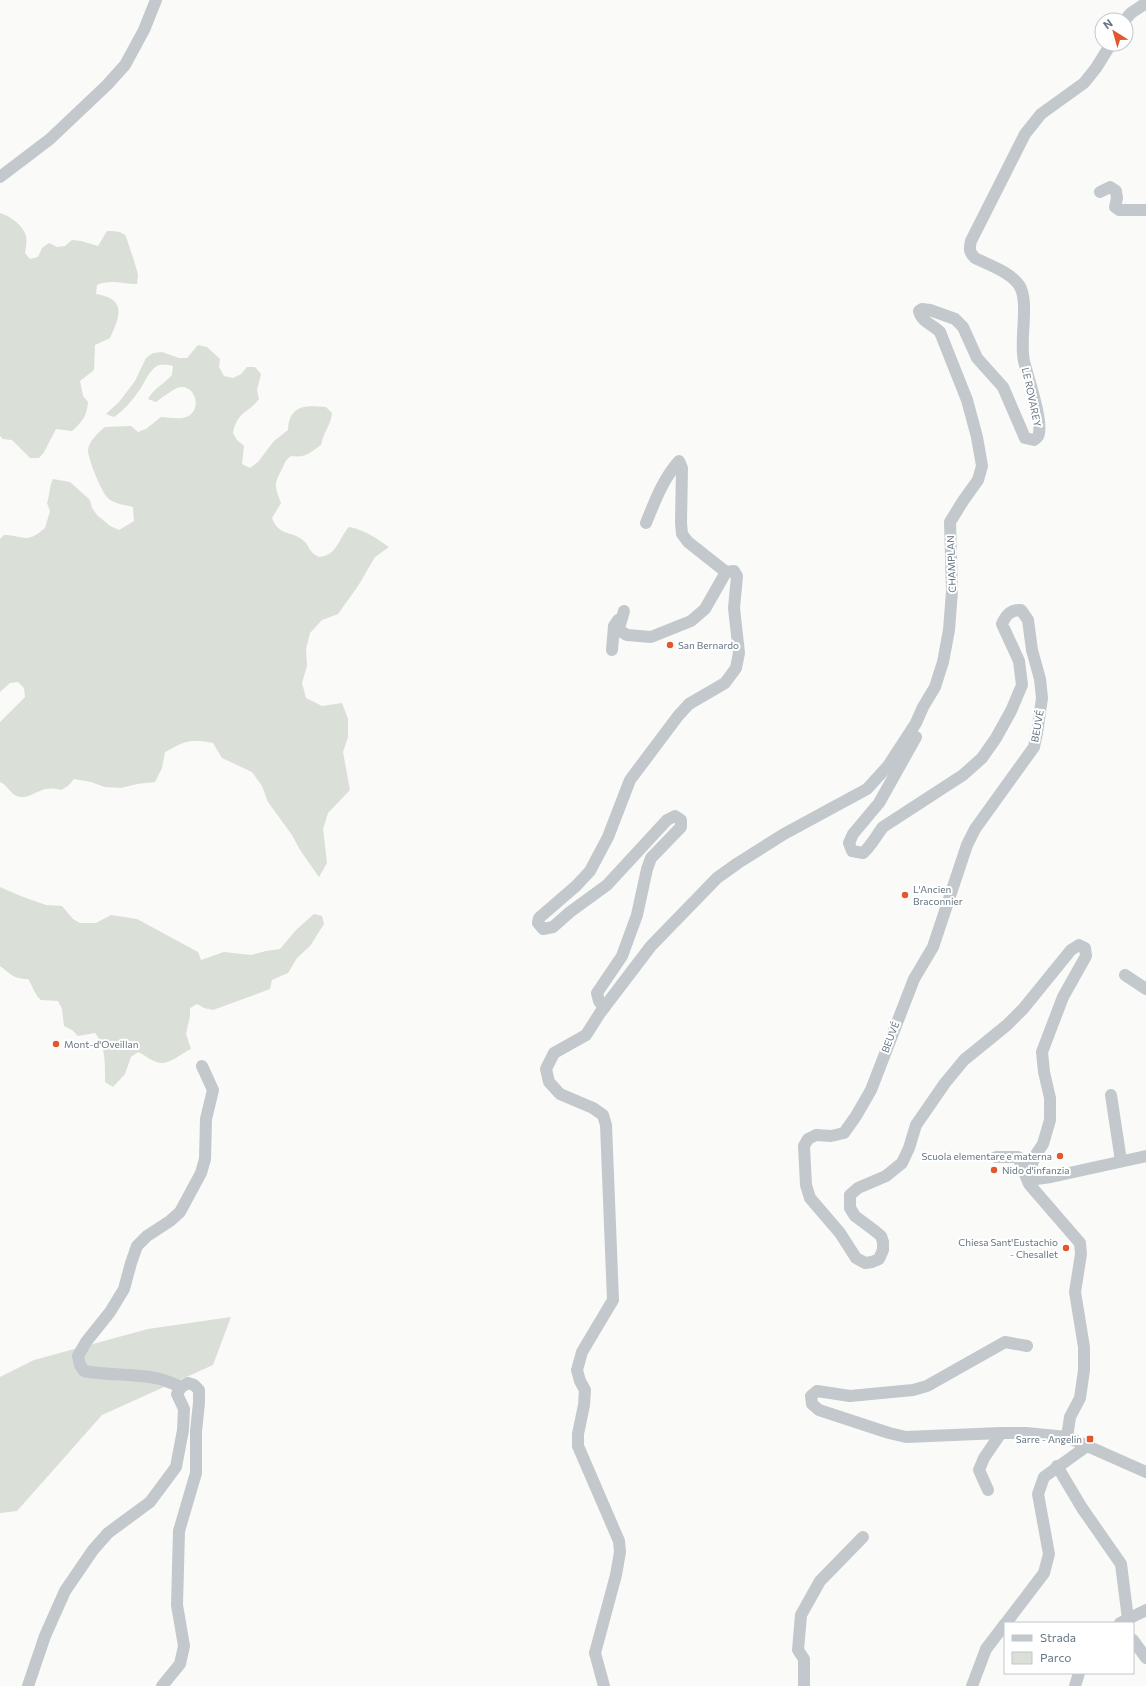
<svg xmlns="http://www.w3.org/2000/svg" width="1146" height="1686" font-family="Commissioner,sans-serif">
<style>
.green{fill:#dadfd7}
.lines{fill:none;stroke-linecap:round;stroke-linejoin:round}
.minor{stroke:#c3c8cc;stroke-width:12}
.poi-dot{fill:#e4572e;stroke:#fff;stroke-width:1.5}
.labels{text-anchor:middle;stroke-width:4;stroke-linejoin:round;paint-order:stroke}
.street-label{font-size:10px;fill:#657683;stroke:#fff}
.poi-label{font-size:10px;fill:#657683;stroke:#fff;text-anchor:start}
</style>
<rect width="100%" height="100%" fill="#fafaf8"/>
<!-- green -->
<g class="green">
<path d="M0,213C10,216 23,225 26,236C27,241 26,248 25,253L30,259L38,257L42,248L49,243L57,247L65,246L72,240L81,241L98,246L107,231C113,231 120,231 125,235C127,238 137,270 138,274C138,277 137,281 137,284C122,284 111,279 97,285L96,294C127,299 120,316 110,338L95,345L94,370L80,381L83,396L88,402C87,416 82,422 72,431L56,429L44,452L39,458H30L12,440L3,439L0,436Z"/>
<path d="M198,345L207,347L220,359L219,367L224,376L233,378L241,374L247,367H255L261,374L257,390L259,399C249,413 237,411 233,433L237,440L244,446L242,464L250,468L258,462L274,441L288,430C289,405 305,405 326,407L332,413C331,425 323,433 321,445C309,453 307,458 291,456C285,460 285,463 282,469C273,485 275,487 281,503L272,518C279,537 292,530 304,541C308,544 308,548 311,551C313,554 316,555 319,557C338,555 338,539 349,527C365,530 376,538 389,547L375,557L358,586L338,614L322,620L310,633L306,649L307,666L302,683L306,698L322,706L342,703L348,719V737L343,752L350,790L328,813L323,829L327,863L319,877L300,850L292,835L268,802L262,786L252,772L222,758L213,743C190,738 185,741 165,752L162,768L155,782L137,784L121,788L105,787L91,782L74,779L68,786L61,790C40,784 35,798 20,797C11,796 8,785 0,782V722L25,697L24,688L18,682L10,683L0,692V539L4,535C13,534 24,540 31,537C36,536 41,531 45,528L50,511L47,503C50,495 49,487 53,479L70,482L90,500L92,508L97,515L110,526L119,530L134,521L133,507C126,505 115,504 109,499C102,494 88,459 88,450C89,441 98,433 105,427L131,426L138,432L146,429L161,417C169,417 178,420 186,417C202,412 197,385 180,387C174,388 162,398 156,402L148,399C154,388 164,384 172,375L173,366C168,365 161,364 157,366C148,371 144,385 138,392C132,401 123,411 114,417L106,414L119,402L135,381L146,358L153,353L162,352L179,358H187Z"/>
<path d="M0,887L23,897L46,905L62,906L73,919L80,923H96L111,915L137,919L198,952L201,960L224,952L251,955L266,951L280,949L296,930L314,914L322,916L324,924L310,946L297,958L288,973L272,980L270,989L213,1010L204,1008L197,1004L190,1008V1016L186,1034L191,1049C179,1054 168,1068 154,1061C148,1059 144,1054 138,1052L131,1057L125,1074L113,1087L105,1082C105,1065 106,1046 95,1033L78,1036L72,1030L64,1026L62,1009L58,1001L41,1000C34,994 33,986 28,979C13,979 11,974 0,966Z"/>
<path d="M231,1317L213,1365L102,1415L17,1511L0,1513V1377L34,1360L148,1329Z"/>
</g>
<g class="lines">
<!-- minor -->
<g class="minor">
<path d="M1125,20L1131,13L1146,3"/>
<path d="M0,177L50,139L107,85L125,65L144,30L156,0"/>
<path d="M1100,192L1110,187L1116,191L1117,198L1115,207L1119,210H1146"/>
<path d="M624,611L619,628L622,632L627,635L651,637L691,621L705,609L726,572"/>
<path d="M612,650L614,626L618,620"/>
<path d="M916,737L879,803L853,834L849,843L852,851L863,853C871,846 876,836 883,827L963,775L982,758L996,738L1011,711L1022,685L1019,661L1002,624C1006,615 1010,610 1021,610L1028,620L1032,650L1040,679L1042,698L1037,733L1034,747L975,829L967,845L933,947L914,979L871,1090L856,1116L844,1133L831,1136L816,1135L808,1139L804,1146L806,1185L810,1198L840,1233L856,1258L865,1263L872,1262L879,1259L883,1250V1242L881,1236L875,1231L855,1216L850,1208V1195L858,1188L886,1176L902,1163L909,1148L916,1125L945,1083L964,1060L1007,1025L1023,1009L1071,950L1079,945L1085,948L1086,956L1063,997L1042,1052L1044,1072L1050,1098V1120L1043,1144L1035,1156L1027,1178L1036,1179L1051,1177L1146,1156"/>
<path d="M1125,975L1146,989"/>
<path d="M604,1008L599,1001L597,993L622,956L637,915L647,869L651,858L681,827V820L675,816L667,820L607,885L570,912L553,927L543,929L538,923L539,918L576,886L590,871L608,837L630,780L678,716L689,704L725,683L736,668L739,653L734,608L737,576L734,571L726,572L688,542L682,534L681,523L682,468L679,461C663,479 655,501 646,523"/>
<path d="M1111,1095L1121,1161"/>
<path d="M996,1157H1018L1029,1184L1080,1243L1081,1254L1075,1292L1084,1347V1370L1080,1398L1070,1417L1067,1437"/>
<path d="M1027,1346L1005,1342L927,1386L913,1390L850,1396L817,1391L811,1396L812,1404L819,1410L889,1433L906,1437L1001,1433H1026L1067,1437L1146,1472"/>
<path d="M181,1387C174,1384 167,1381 160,1379C136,1373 109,1376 84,1371L80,1365L78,1356L86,1342L110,1312L124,1289L131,1263L137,1246L147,1236L170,1221L180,1212L201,1173L205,1159L206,1119L213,1090L202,1066"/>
<path d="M1057,1466L1082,1508L1121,1564L1128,1619"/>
<path d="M988,1490L979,1470L984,1458L1001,1433"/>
<path d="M1006,1623L1044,1573L1049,1554L1038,1494L1044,1477L1087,1446"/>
<path d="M1120,1623L1146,1610"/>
<path d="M1133,1640L1146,1658"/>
<path d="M28,1686L45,1636L65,1591L93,1550L108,1533L150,1502L176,1467L183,1430L184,1409L177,1394L181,1387L188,1383L194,1385L199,1390V1403L196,1431V1473L179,1531L177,1605L184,1646L180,1664L162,1686"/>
<path d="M604,1686L595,1653L616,1575L620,1552L619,1541L578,1446V1434L584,1405L585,1390L580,1381L577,1370L582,1352L613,1300L606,1125L603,1115L593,1108L560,1094L549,1082L546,1069L554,1053L586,1035L600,1013L651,946L717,878L738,863L784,834L867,789L888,766L916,723L923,707L935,687L943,662L949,630L952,591L950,522L963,501L978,480L982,466L977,437L967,400L940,332C934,325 921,322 919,311L922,309L930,310L955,319L963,327L977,358L1003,387L1025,438L1034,440C1037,438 1039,436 1039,433C1042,417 1028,378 1024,361C1019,341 1030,301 1019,285C1010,272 989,265 975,258C969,252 969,249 971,241L1025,134L1041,114L1084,83L1096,68L1111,44"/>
<path d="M804,1686V1659L798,1650L801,1615L820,1581L863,1537"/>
<path d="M972,1686L986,1649L1005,1624"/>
<path d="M1075,1686L1079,1673"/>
</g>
</g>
<!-- markers -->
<g class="poi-dot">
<circle cx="670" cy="645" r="4"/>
<circle cx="905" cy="895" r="4"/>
<circle cx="56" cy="1044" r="4"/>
<circle cx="1060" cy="1156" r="4"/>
<circle cx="994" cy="1170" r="4"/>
<circle cx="1066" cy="1248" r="4"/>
<rect x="1086" y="1435" width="8" height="8" rx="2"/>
</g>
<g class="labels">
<!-- street labels -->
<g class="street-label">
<text transform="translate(1032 397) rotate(78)" y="4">LE ROVAREY</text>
<text transform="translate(951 564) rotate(-92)" y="4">CHAMPLAN</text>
<text transform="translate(1037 726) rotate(-80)" y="4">BEUVÉ</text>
<text transform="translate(890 1037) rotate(-69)" y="4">BEUVÉ</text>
</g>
<!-- poi labels -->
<g class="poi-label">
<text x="678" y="649">San Bernardo</text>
<text x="913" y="893">L'Ancien<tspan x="913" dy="12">Braconnier</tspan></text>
<text x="64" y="1048">Mont-d'Oveillan</text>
<text x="1052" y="1160" text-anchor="end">Scuola elementare e materna</text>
<text x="1002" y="1174">Nido d'infanzia</text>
<text x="1058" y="1246" text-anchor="end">Chiesa Sant'Eustachio<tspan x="1058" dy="12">- Chesallet</tspan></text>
<text x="1082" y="1443" text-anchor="end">Sarre - Angelin</text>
</g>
</g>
<!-- legend -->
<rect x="1004" y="1622" width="130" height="52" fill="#ffffff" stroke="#c1c8cd"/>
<rect x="1012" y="1635" width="20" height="6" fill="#c3c8cc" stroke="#c1c8cd"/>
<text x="1040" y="1642" font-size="12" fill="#657683">Strada</text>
<rect x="1012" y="1652" width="20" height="12" fill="#dadfd7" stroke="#c1c8cd"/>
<text x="1040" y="1662" font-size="12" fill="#657683">Parco</text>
<!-- north arrow -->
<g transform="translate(1114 32) rotate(323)"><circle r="19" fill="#ffffff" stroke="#c1c8cd"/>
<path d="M0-3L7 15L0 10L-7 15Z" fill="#e4572e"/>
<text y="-6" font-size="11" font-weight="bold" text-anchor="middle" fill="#657683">N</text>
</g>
</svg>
